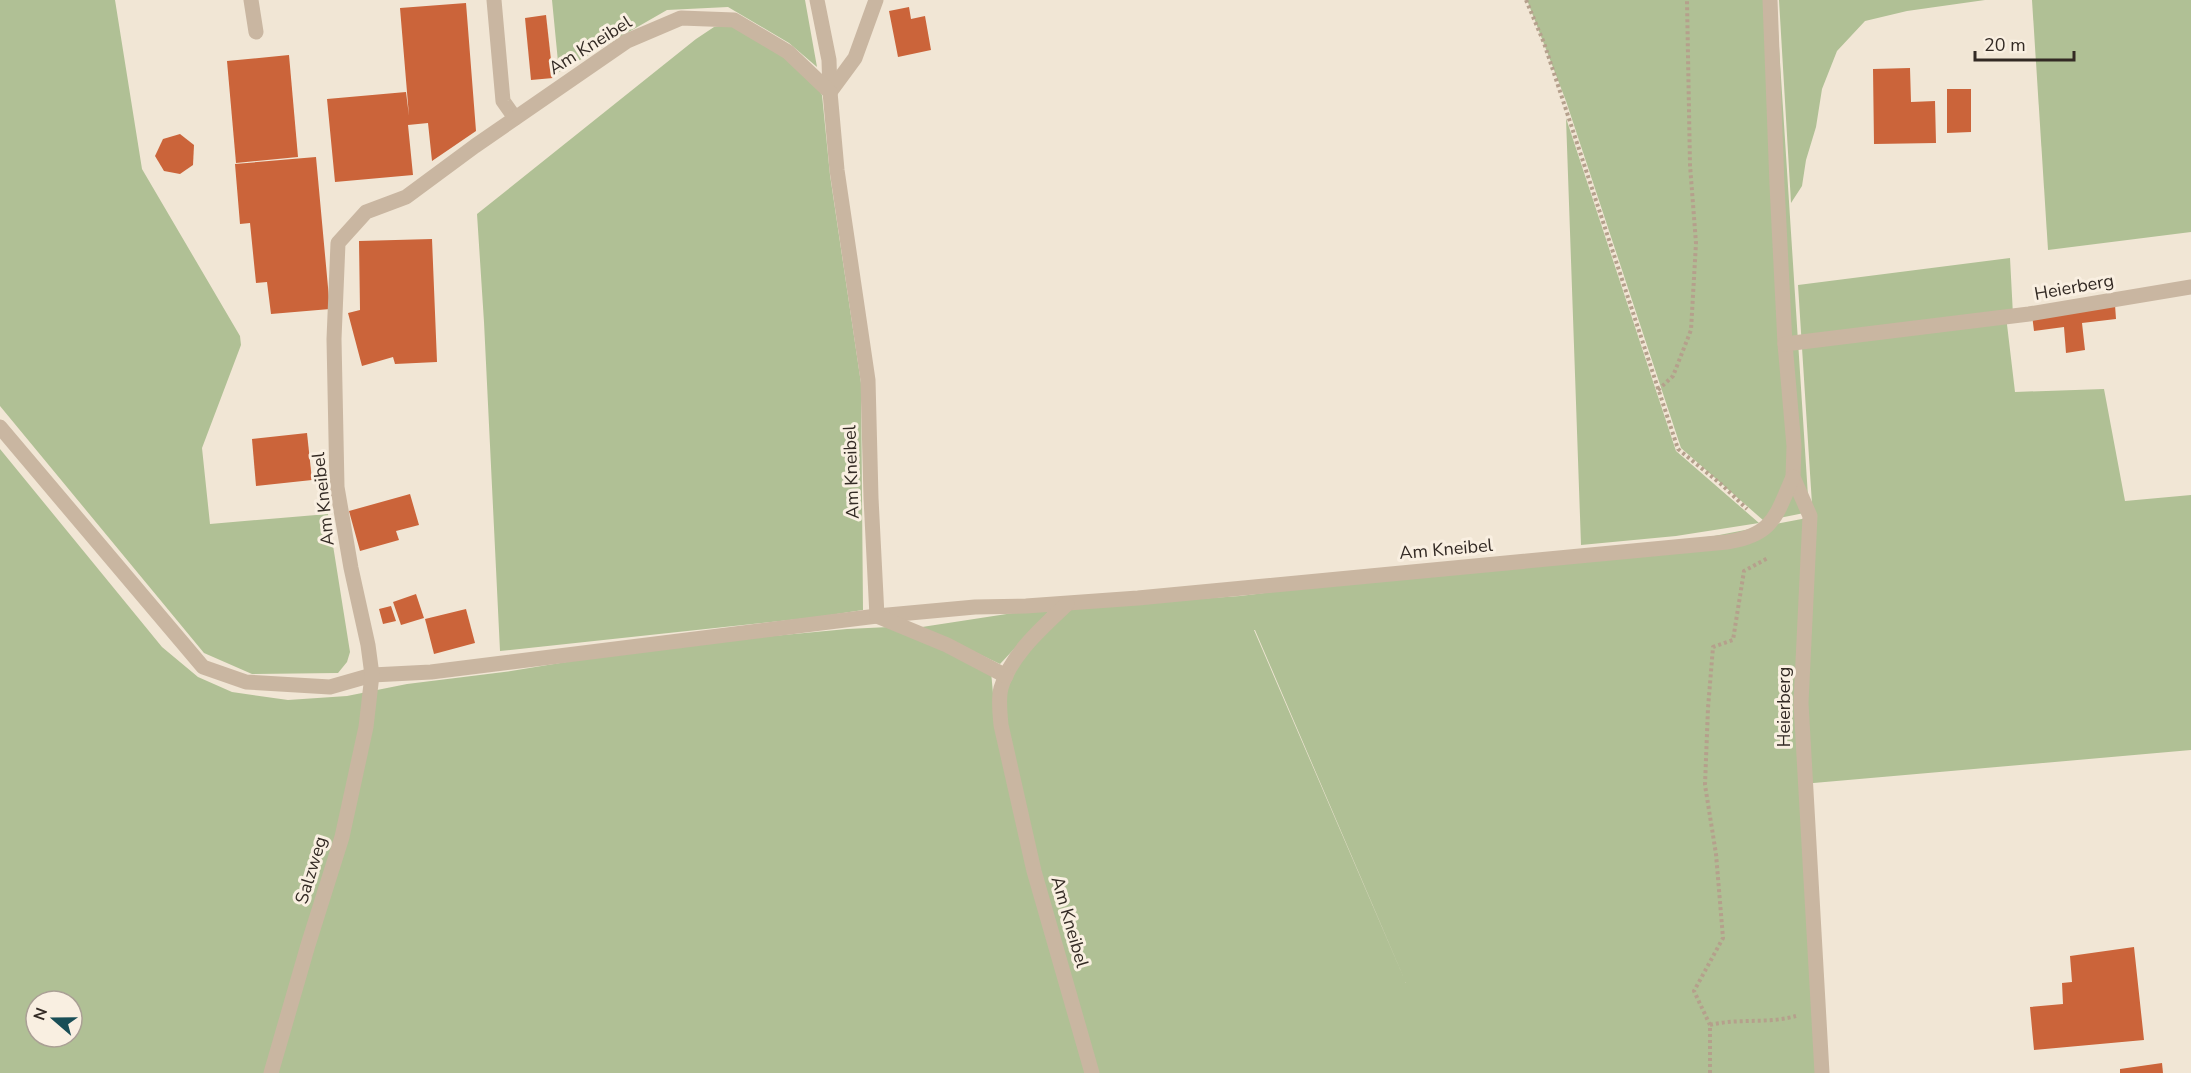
<svg xmlns="http://www.w3.org/2000/svg" width="2191" height="1073" font-family="'Nunito Sans',sans-serif">
<style>
.green{fill:#b0c095;fill-rule:evenodd}
.building{fill:#cb643a}
.lines{fill:none;stroke-linecap:round;stroke-linejoin:round}
.path{stroke:#b5a08c;stroke-width:4;stroke-dasharray:3 3;stroke-linecap:butt}
.service{stroke:#c9b6a1;stroke-width:15}
.minor{stroke:#c9b6a1;stroke-width:15}
.labels{text-anchor:middle;stroke-width:6;stroke-linejoin:round;paint-order:stroke}
.street-label{font-size:18px;fill:#332a24;stroke:#f9efe1}
</style>
<rect width="100%" height="100%" fill="#f1e6d5"/>
<!-- green -->
<g class="green">
<path d="M0,0H115L142,169L240,336L241,345L202,448L210,524L328,514L350,652L347,662L338,673L252,674L204,653L0,406Z"/>
<path d="M552,0H805L817,67L789,43L728,7L667,10L559,72Z"/>
<path d="M1527,0H1776L1809,512L1764,521L1681,448L1566,101Z"/>
<path d="M1779,0H1985L1907,11L1865,21L1837,51L1822,89L1816,127L1806,160L1802,186L1791,203Z"/>
<path d="M2032,0H2191V232L2048,250Z"/>
<path d="M732,24L785,56L808,74L822,95L830,175L861,383L863,610L817,617L500,651L484,322L477,214L696,39L714,27Z"/>
<path d="M1566,118L1676,451L1759,523L1676,536L1581,545Z"/>
<path d="M2010,258L2013,315L2006,316L2015,392L2104,389L2125,501L2191,495V750L1802,784L1817,1073H0V449L162,647L198,677L232,692L288,700L347,696L407,684L511,671L658,647L847,629L889,627L991,671L996,727L1005,724L1007,689L1021,660L1068,608L1240,596L1714,536L1807,518L1813,520L1798,285ZM1254,630H1255L1406,983ZM36,1001H72V1037H36Z"/>
<path d="M1053,607L1000,664L922,627Z"/>
</g>
<!-- building -->
<g class="building">
<path d="M466,3L476,131L432,161L428,123L408,125L413,175L335,182L327,99L406,92L409,116L400,8Z"/>
<path d="M909,7L911,19L925,16L931,50L898,57L889,11Z"/>
<path d="M546,15L553,78L531,80L525,18Z"/>
<path d="M289,55L298,157L236,163L227,61Z"/>
<path d="M1910,68L1911,102L1935,101L1936,143L1874,144L1873,69Z"/>
<path d="M1947,89H1971V132L1947,133Z"/>
<path d="M180,134L194,145L193,165L180,174L164,171L155,156L163,139Z"/>
<path d="M316,157L330,309L271,314L267,282L256,283L250,223L240,224L235,164Z"/>
<path d="M432,239L437,362L395,364L393,357L362,366L348,313L360,310L359,241Z"/>
<path d="M2115,305L2116,319L2082,323L2085,350L2066,353L2064,327L2034,331L2032,315Z"/>
<path d="M307,433L312,480L256,486L252,439Z"/>
<path d="M410,494L419,525L396,531L399,540L360,551L349,511Z"/>
<path d="M416,594L424,618L401,625L393,602Z"/>
<path d="M391,606L396,621L383,624L379,609Z"/>
<path d="M466,609L475,643L434,654L425,619Z"/>
<path d="M2134,947L2144,1040L2034,1050L2030,1007L2063,1004L2062,983L2072,982L2070,956Z"/>
<path d="M2162,1063L2163,1073H2120V1069Z"/>
</g>
<g class="lines">
<!-- path -->
<g class="path">
<path d="M1526,0L1544,43L1678,449L1722,485L1747,509"/>
<path d="M1658,390L1673,376L1691,330L1696,243L1690,165L1687,0"/>
<path d="M1710,1025C1738,1018 1768,1024 1796,1016"/>
<path d="M1710,1073V1025L1694,991L1723,938L1716,854L1705,785L1708,708L1713,647L1733,640L1744,571L1768,558"/>
</g>
<!-- service -->
<g class="service">
<path d="M251,0L256,32"/>
<path d="M494,0L503,101L515,118"/>
<path d="M817,0L829,60L830,92"/>
<path d="M830,92L855,58L876,0"/>
</g>
<!-- minor -->
<g class="minor">
<path d="M1770,0L1777,185L1785,344L1794,446L1793,477L1810,516L1801,703L1822,1073"/>
<path d="M1785,344L2029,314L2191,287"/>
<path d="M0,427L203,667L246,682L330,687L372,675L431,672L877,616L975,607L1026,606L1138,598L1727,542C1774,535 1776,515 1793,477"/>
<path d="M1067,604C1043,627 1011,654 1001,688C998,700 1000,713 1001,725L1034,871L1092,1073"/>
<path d="M271,1073L308,945L342,837L366,727L372,675L368,645L351,568L337,487L334,339L338,243L366,212L406,197L475,146L627,41L681,18L734,20L788,52L830,92L837,170L868,380L871,498L877,616L947,645L1006,676"/>
</g>
</g>
<g class="labels">
<!-- street labels -->
<g class="street-label">
<text transform="translate(590 45) rotate(-32)" y="6">Am Kneibel</text>
<text transform="translate(2074 287) rotate(-10)" y="6">Heierberg</text>
<text transform="translate(851 472) rotate(-92)" y="6">Am Kneibel</text>
<text transform="translate(323 499) rotate(-96)" y="6">Am Kneibel</text>
<text transform="translate(1446 549) rotate(-5)" y="6">Am Kneibel</text>
<text transform="translate(1784 707) rotate(-90)" y="6">Heierberg</text>
<text transform="translate(311 870) rotate(-73)" y="6">Salzweg</text>
<text transform="translate(1070 922) rotate(74)" y="6">Am Kneibel</text>
</g>
</g>
<!-- north arrow -->
<g transform="translate(54 1019) rotate(290)"><circle r="28" fill="#f9efe1" stroke="#aaa095" stroke-width="1.5"/>
<path d="M0-4.5L10 22L0 15L-10 22Z" fill="#194e56"/>
<text y="-9" font-size="16" font-weight="bold" text-anchor="middle" fill="#332a24">N</text>
</g>
<!-- scale -->
<path d="M1975 51v9h99v-9" fill="none" stroke="#332a24" stroke-width="3"/>
<text x="1984" y="51" font-size="18" fill="#332a24" stroke="#f9efe1" stroke-width="4.5" paint-order="stroke">20 m</text>
</svg>
